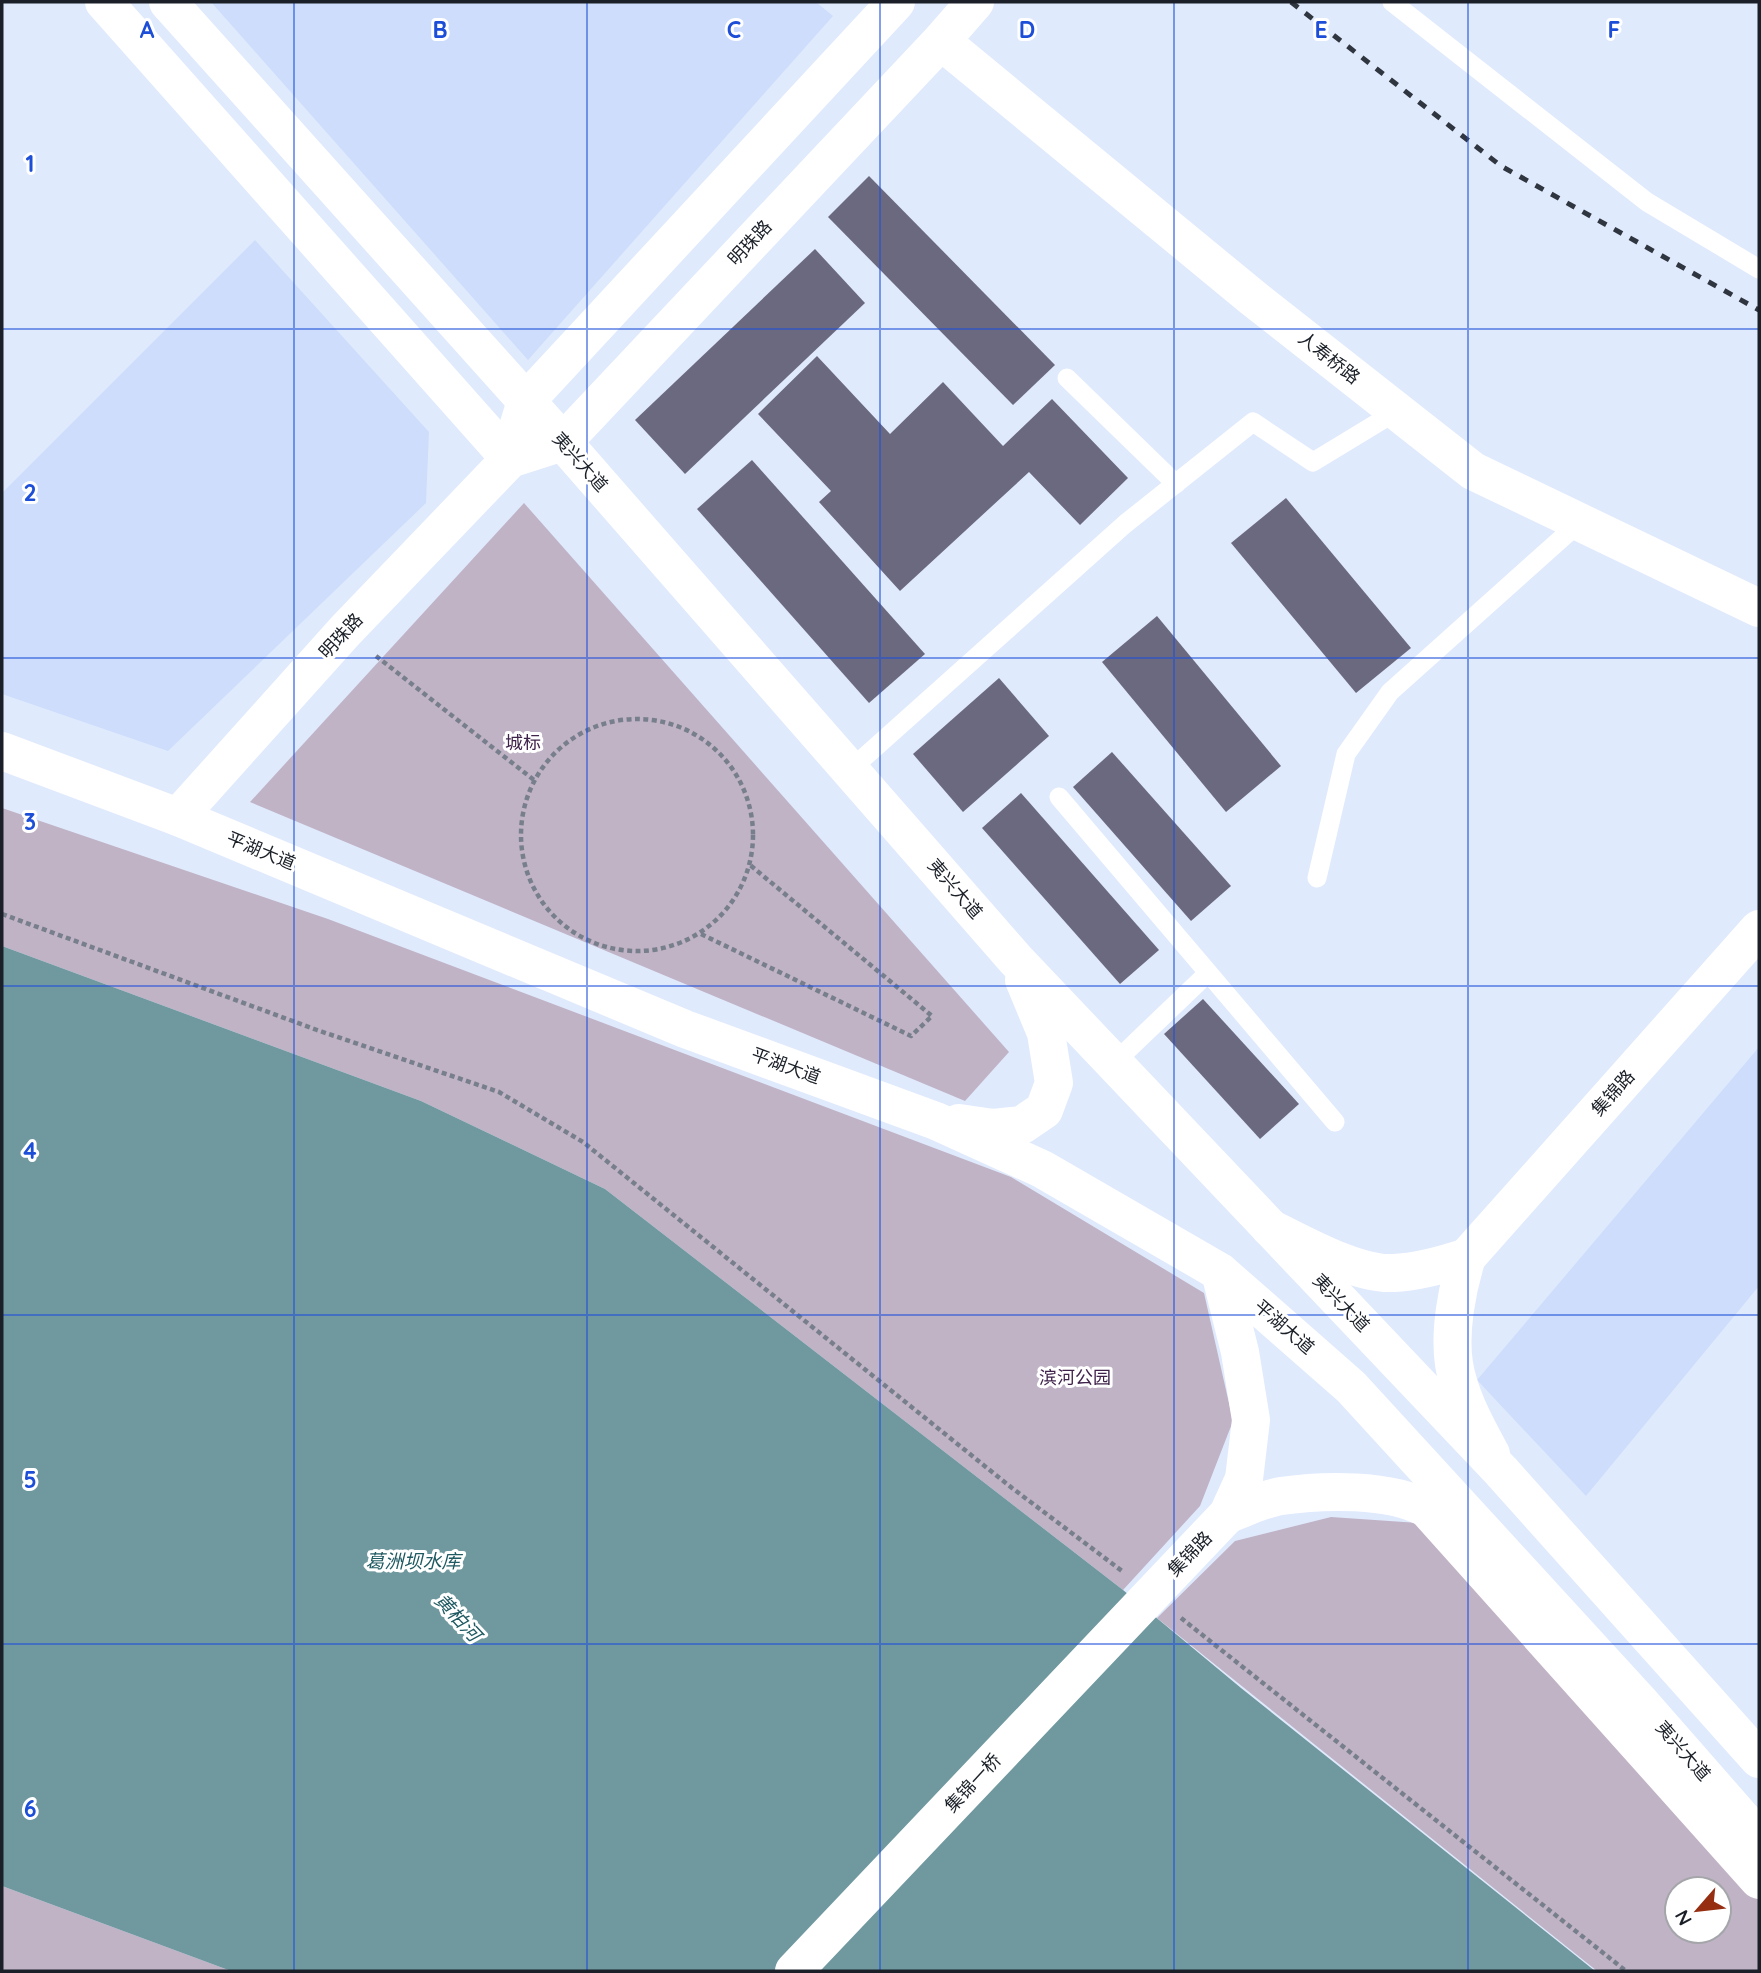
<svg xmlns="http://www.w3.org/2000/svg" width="1761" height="1973" font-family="Quicksand,'Noto Sans SC',sans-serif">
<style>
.built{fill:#cdddfb}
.green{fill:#c0b3c6;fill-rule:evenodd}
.water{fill:#6f989f}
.building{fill:#6b697f}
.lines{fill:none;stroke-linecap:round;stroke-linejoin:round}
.path{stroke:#787f8c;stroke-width:4.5;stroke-dasharray:5 3.5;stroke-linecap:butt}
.lane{stroke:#fff;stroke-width:19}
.secondary{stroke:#fff;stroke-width:38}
.primary{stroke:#fff;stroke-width:38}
.rail{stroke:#30363f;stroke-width:5;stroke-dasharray:9 9;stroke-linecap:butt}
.grid{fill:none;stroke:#1d4ed8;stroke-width:2;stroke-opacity:0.55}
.labels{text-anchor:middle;stroke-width:6;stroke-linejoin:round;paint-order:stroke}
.street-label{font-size:18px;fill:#1b2028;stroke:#fff}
.park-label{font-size:18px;fill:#3f234b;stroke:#fff}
.water-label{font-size:19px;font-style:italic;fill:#1f5962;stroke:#fff}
.grid-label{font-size:23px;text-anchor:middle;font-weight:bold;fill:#1d4ed8;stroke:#fff;stroke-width:6;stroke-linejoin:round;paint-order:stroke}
</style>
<rect width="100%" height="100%" fill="#e0eafd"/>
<!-- built -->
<g class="built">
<path d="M211,2H816L833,16L528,360Z"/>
<path d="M255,240L429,432L426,503L168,751L2,694V493Z"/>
<path d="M1759,1047V1286L1586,1496L1477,1380Z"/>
</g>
<!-- green -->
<g class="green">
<path d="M524,503L1009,1052L965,1101L250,802Z"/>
<path d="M2,808L328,919L1011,1177L1204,1293L1233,1421L1200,1506L1123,1590L605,1189L421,1101L2,946Z"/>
<path d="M1331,1517L1433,1524L1759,1890V1971H1597L1157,1618L1235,1541ZM1677,1889H1719V1931H1677Z"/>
<path d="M2,1886L231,1971H2Z"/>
</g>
<!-- water -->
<path class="water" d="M2,946L421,1101L605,1189L1123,1590L1241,1688L1595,1971H231L2,1886Z"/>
<!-- building -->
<g class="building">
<path d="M869,176L1055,365L1013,405L828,217Z"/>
<path d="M815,249L865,303L685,474L635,420Z"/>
<path d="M817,356L890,434L943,382L1003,446L1052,399L1128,478L1080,525L1029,472L900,591L819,502L831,491L758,414Z"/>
<path d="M752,460L925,654L869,703L697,509Z"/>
<path d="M1286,498L1411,648L1356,693L1231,543Z"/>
<path d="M1157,616L1281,766L1226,812L1102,662Z"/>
<path d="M999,678L1049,736L963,812L913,754Z"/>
<path d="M1112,752L1231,886L1191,921L1073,787Z"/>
<path d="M1021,793L1159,950L1120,984L982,828Z"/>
<path d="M1203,999L1299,1104L1260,1139L1164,1034Z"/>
</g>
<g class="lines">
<!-- path -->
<g class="path">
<path d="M376,656L534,780"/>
<circle cx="637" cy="835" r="116"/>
<path d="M2,914L317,1030L499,1092L583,1142L1012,1488L1122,1571"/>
<path d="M701,934L911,1036L932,1016L750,865"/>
<path d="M1181,1618L1626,1971"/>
</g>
<!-- lane -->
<g class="lane">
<path d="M1392,2L1647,202L1759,269"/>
<path d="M1067,378L1176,484"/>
<path d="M851,769L1125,524L1253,422L1313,462L1397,411"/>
<path d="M1059,797L1335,1122"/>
<path d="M1317,878L1346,754L1390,692L1580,522"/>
<path d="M1114,1063L1208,973"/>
</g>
<!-- secondary -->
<g class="secondary">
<path d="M941,41L1253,298L1473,471L1759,608"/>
<path d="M2,751L178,817"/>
<path d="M1270,1228C1303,1244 1357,1275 1393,1273C1418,1272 1443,1265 1467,1257"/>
<path d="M1491,1454C1476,1426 1459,1396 1454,1364C1449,1331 1457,1289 1467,1257L1759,929"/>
<path d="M1228,1514C1245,1508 1263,1499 1281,1496C1322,1490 1390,1488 1427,1509L1759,1880"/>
<path d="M794,1971L1228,1514L1244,1479L1251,1420L1240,1352L1220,1272"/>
</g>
<!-- primary -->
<g class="primary">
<path d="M104,2L510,459"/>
<path d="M168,2L563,442L1016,960L1501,1471L1759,1759"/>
<path d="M975,2L941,41L563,442L510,459L345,631L178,817L685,1029L936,1121L1042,1169L1220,1272L1351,1387L1639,1701L1759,1838"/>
<path d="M519,424L526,401L896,2"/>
<path d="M959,1123L993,1128L1022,1125L1044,1110L1054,1083L1046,1033L1024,980"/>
</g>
<!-- rail -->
<path class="rail" d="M1291,2L1501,166L1759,310"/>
</g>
<!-- grid -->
<path class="grid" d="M294,2V1971M587,2V1971M880,2V1971M1174,2V1971M1468,2V1971M2,329H1759M2,658H1759M2,986H1759M2,1315H1759M2,1644H1759"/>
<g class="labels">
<!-- street labels -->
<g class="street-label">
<text transform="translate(750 243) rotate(-47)" y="6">明珠路</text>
<text transform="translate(1329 358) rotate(38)" y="6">人寿桥路</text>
<text transform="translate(580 462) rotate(48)" y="6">夷兴大道</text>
<text transform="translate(341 636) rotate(-47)" y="6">明珠路</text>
<text transform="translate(261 851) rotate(22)" y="6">平湖大道</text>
<text transform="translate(955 889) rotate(49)" y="6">夷兴大道</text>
<text transform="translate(786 1066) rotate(20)" y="6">平湖大道</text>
<text transform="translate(1613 1093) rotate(-48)" y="6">集锦路</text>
<text transform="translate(1341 1303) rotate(46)" y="6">夷兴大道</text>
<text transform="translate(1284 1327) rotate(41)" y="6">平湖大道</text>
<text transform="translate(1190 1554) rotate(-46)" y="6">集锦路</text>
<text transform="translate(1683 1751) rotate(49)" y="6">夷兴大道</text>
<text transform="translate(973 1783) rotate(-47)" y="6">集锦一桥</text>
</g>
<!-- park labels -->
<g class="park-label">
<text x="523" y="749">城标</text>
<text x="1075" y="1384">滨河公园</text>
</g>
<!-- water labels -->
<g class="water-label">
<text x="413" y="1568">葛洲坝水库</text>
<text transform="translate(458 1617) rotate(47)" y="7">黄柏河</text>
</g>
</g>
<g class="grid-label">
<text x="147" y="38">A</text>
<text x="440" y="38">B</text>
<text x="734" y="38">C</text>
<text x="1027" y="38">D</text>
<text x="1321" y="38">E</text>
<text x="1614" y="38">F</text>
<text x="30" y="172">1</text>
<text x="30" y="501">2</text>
<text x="30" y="830">3</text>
<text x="30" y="1159">4</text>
<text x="30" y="1488">5</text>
<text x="30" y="1817">6</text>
</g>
<!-- border -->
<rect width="1761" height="1973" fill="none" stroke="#1b2028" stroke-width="7"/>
<!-- north arrow -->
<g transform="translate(1698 1910) rotate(242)"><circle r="33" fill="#ffffff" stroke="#a4a6a9" stroke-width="2"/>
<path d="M0-5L12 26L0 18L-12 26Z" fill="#962e12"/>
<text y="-10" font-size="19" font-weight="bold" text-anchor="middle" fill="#1b2028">N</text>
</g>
</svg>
